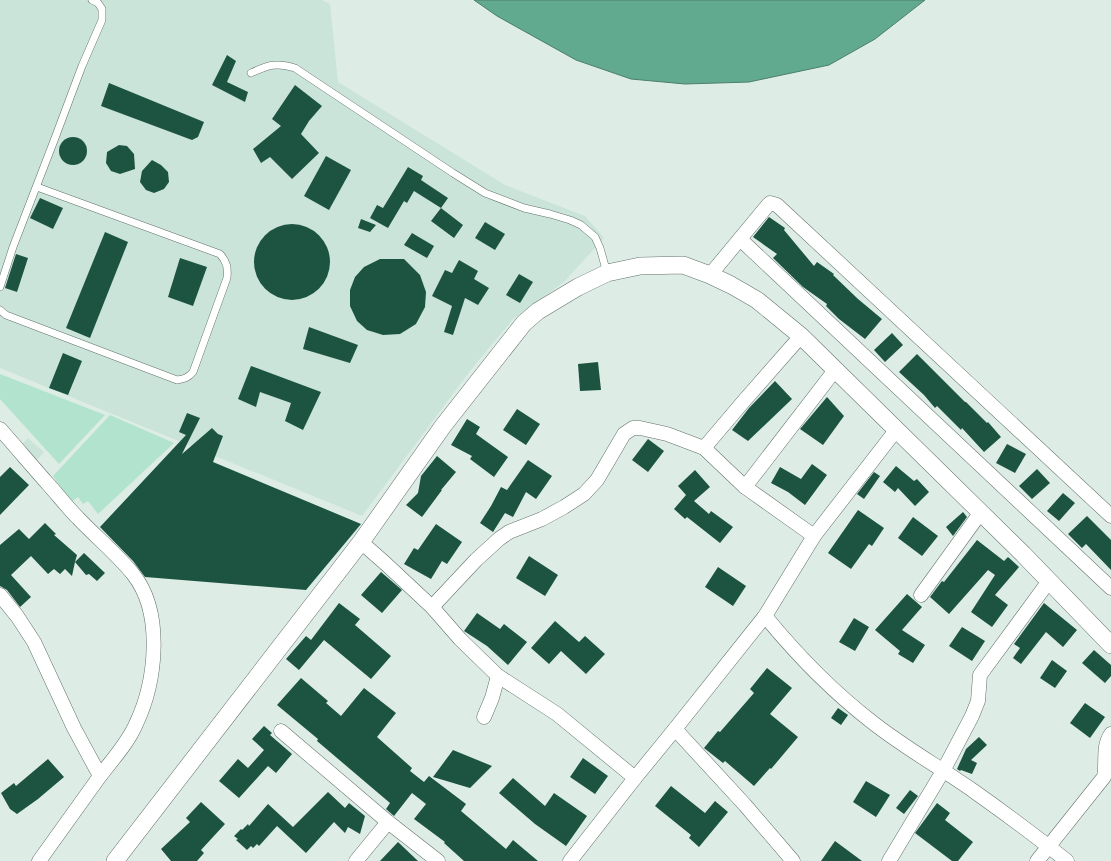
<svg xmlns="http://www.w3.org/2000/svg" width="1111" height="861" font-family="'Sofia Sans Condensed',sans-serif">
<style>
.built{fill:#cbe4d9}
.green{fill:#b2e3ce}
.water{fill:#62aa8f;stroke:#4b7e6b}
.building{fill:#1c5441}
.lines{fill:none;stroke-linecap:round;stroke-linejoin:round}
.service-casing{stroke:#62716a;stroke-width:8}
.minor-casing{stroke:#62716a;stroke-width:15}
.tertiary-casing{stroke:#62716a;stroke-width:18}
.service{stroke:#fff;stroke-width:7}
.minor{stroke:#fff;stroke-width:14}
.tertiary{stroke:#fff;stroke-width:17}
</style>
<rect width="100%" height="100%" fill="#ddede6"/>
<!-- built -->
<g class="built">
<path d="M0,0H322L330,4L338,82L505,185L585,216L604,238L564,282L513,319L470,371L362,516L0,368Z"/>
<path d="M28,438L44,452L35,462L19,448Z"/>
</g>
<!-- green -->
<g class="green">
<path d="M0,374L105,415L59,464L0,399Z"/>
<path d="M110,415L174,443L98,514L88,501L83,504L78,497L71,502L53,476Z"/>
</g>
<!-- water -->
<path class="water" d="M474,0H925L875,39L829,65L749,82L685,84L631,79L576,60L497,16Z"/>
<!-- building -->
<g class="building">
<path d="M227,55L236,61L227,82L248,92L245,102L212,85Z"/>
<path d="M109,83L204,122L198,137L192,140L101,106Z"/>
<path d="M295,85L322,106L309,121L301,134L319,153L292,179L270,157L261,163L253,149L281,126L272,119Z"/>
<circle cx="73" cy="151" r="14"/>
<path d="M119,145L127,146L134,154L135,169L120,174L111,171L106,163L107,152Z"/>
<path d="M326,156L351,170L329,210L304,196Z"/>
<path d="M152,160L161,165L168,172L169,182L164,189L154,193L146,190L140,182L142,171Z"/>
<path d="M408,167L423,176L421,180L448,198L441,208L414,191L407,203L404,201L388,228L370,218L377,205L383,208Z"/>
<path d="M40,198L63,208L53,229L30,218Z"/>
<path d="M441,208L463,225L454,238L431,221Z"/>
<path d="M769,217L785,228L784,230L814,266L817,262L834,274L833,275L858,299L882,319L865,339L839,319L826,306L827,304L803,287L773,258L777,254L753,237Z"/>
<path d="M361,219L376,225L370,232L358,228Z"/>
<path d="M485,222L505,234L495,250L475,238Z"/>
<circle cx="292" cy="262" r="38"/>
<path d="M105,232L128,242L90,338L66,328Z"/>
<path d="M412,233L434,246L427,258L404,245Z"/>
<path d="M16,254L28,258L17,292L5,288Z"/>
<path d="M180,258L207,267L193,306L168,297Z"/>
<path d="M380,259H404L420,275L426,292L425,307L416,324L400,334L383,335L367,330L357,321L350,306V290L355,277L364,267Z"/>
<path d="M459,260L478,271L474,279L489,288L478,305L465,298L453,335L444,332L452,306L432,296L445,270L452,273Z"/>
<path d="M519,274L533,282L520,303L506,295Z"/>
<path d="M309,327L358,345L350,363L303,349Z"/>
<path d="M892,333L903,345L885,362L874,350Z"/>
<path d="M63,353L82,361L68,395L49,388Z"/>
<path d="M917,354L965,402H966L987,423L988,422L1001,437L984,452L962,428L961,430L937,406L935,408L924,395L899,372Z"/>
<path d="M598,362L601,390L580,391L578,364Z"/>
<path d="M251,366L321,392L303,430L285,421L291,403L260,392L256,407L238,399Z"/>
<path d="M775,381L792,399L748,441L732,430L749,408Z"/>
<path d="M827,397L844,416L823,445L800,429Z"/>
<path d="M517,409L540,424L526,445L503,430Z"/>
<path d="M187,413L200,418L182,454L212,428L218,434L223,436L213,462L361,524L306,590L145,577L133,561L100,527L186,435L179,432Z"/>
<path d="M467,419L480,427L476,434L508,457L494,477L470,459L472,456L451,445Z"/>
<path d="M648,439L664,451L648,472L632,460Z"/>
<path d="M1007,444L1026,454L1015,473L996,463Z"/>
<path d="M437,456L456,472L441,490H442L422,517L406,505L418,493L421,476Z"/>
<path d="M528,460L552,476L536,499L526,492L513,517L505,513L493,532L480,523L491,506L501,487L507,490Z"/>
<path d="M812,464L827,475L805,505L788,492L771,483L780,467L801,479Z"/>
<path d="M896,466L914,481L917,479L929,492L915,506L898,488L895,492L883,482Z"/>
<path d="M10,467L29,485L0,515V477Z"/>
<path d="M1037,469L1050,483L1032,499L1019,486Z"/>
<path d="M695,470L710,487L694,501L709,514L711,511L733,527L720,543L687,517L685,519L674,509L686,495L678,486Z"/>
<path d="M874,472L880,476L864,499L857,494Z"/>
<path d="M1063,493L1075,503L1059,521L1047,511Z"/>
<path d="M858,510L884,528L872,546L869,544L851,569L828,553Z"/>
<path d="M963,512L967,517L953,536L946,527Z"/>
<path d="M1087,516L1111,540V570L1086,544L1082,548L1068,534Z"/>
<path d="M913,517L938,536L922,556L898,538Z"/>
<path d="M45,523L56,534L54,535L77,555L75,562L84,553L105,573L97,581L89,574L86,575L75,562L72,576L65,569L60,574L54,569L48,574L31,556L11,575L31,597L20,607L7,590L0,586V545L19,529L29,539Z"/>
<path d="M436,524L462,542L447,564L442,561L431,579L404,564L414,548L418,550Z"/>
<path d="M977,540L1004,561L1008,557L1019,567L995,595L1008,605L992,627L971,612L995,575L988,570L949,614L930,597L942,581L944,582Z"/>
<path d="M529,556L558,575L545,596L516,578Z"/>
<path d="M718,567L746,586L733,606L705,587Z"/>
<path d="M381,572L402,590L382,613L361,595Z"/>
<path d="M907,594L922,607L902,630L925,645L913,663L898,654L900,651L875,630Z"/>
<path d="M339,603L360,619L355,625L391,656L371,679L324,640L299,670L286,659L306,636L311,640Z"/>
<path d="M1044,603L1077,630L1063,647L1046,632L1021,664L1013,658L1020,648L1014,644Z"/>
<path d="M477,613L500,629L504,624L527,642L508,665L487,646L464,631Z"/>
<path d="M854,618L869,627L855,651L839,642Z"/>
<path d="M555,621L579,642L585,636L605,654L586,674L561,651L549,664L531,648Z"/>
<path d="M962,627L985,641L972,661L949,646Z"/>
<path d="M1094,650L1111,665V676L1105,683L1082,663Z"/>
<path d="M1052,660L1067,671L1055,688L1040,678Z"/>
<path d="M767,668L792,688L770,714L798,737L771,769L770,768L754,786L725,761L723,763L704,748L718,731L720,732L754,693L750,689Z"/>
<path d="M301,678L328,701L326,703L341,716L364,688L396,713L377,737L412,768L410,771L424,782L429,776L466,804L461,811L506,849L513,840L538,861H464L444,843L445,842L414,819L426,804L412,793L394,816L386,809L390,803L317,741L318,739L277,705Z"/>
<path d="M1085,703L1105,717L1090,738L1070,723Z"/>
<path d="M838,708L848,715L841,725L831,718Z"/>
<path d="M264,726L272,733L270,735L292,754L276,773L268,766L239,798L219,781L238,759L248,768L264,750L252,739Z"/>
<path d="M979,737L987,745L971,760L977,763L972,774L961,770L960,771L957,769L966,749Z"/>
<path d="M453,750L492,766L470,788L433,777Z"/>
<path d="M583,758L608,776L595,794L570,777Z"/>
<path d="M48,759L64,777L38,799L17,814L10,809L1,793L14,783L16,786Z"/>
<path d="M513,778L545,806L554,793L587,816L566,846L535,824L499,793Z"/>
<path d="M866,781L890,795L876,817L853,802Z"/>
<path d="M671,786L705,813L715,801L728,812L699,847L689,838L691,835L655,806Z"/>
<path d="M910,790L918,796L904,814L896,808Z"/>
<path d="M328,792L345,808L349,803L365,816L360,834L348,827L345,833L334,822L306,853L277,826L259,846L257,844L253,848L251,846L247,850L236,840L238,839L234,836L241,829L242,830L248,824L249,826L268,804L293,827Z"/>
<path d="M201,802L225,824L201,850L204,853L197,861H171L161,849L190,822L186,818Z"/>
<path d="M937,803L950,813L945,820L973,842L958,861H952L915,833Z"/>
<path d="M835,841L862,861H821Z"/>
<path d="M398,842L418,861H380Z"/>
</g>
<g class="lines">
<defs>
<g id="service">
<path d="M251,73C268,65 276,62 295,68L453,173L485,193L524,208L550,214L570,220L581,225L595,237L600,248L607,273"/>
<path d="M0,287L13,247L55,138L82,66L102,20V9L98,3L92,0"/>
<path d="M0,310L6,315L177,380C184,379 188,378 193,372L227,278C228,268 227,262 220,254L37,187"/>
</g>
<g id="minor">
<path d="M740,239L1111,588"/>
<path d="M710,275L768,205L770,203L777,205L1111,516"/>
<path d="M0,429C16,447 32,466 48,484C58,495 67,507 78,518C96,537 117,554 133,574C164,613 156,682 136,724C128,743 112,760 100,776"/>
<path d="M704,448L743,402L801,336"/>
<path d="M745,487L835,370"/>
<path d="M361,542L386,564L432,607L460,639L498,676L557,714L635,778"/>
<path d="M0,595L17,616L34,642L74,728L100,776L39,861"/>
<path d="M921,595L981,512"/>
<path d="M432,607L476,560L499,539L509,532L542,519L564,507L584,494L597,480L624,434L633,428H640L667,434L704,448L745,487L814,536"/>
<path d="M765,616C797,655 832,691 872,722C905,748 941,768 975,792C1006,814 1037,837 1067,861"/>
<path d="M484,717L492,698L498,676"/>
<path d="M675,729L745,805L793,861"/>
<path d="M281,731L388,822L438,861"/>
<path d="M356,861L388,822"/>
<path d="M570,861L635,778L675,729L765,616L814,536L897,429"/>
<path d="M889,861L943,771L972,716L978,701L980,675L1049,581"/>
<path d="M1037,861L1104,777C1107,763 1102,747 1111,734"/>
</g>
<path id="tertiary" d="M115,861L361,542L443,426L524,323L538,311L578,287L607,273L640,266L683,265L710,275L731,285L757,300L801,336L1023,554L1111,645"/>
</defs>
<!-- service casing -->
<use href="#service" class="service-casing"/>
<!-- minor casing -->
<use href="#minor" class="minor-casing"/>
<!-- tertiary casing -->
<use href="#tertiary" class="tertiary-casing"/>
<!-- service -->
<use href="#service" class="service"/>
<!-- minor -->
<use href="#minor" class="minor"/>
<!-- tertiary -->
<use href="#tertiary" class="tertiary"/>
</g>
</svg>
